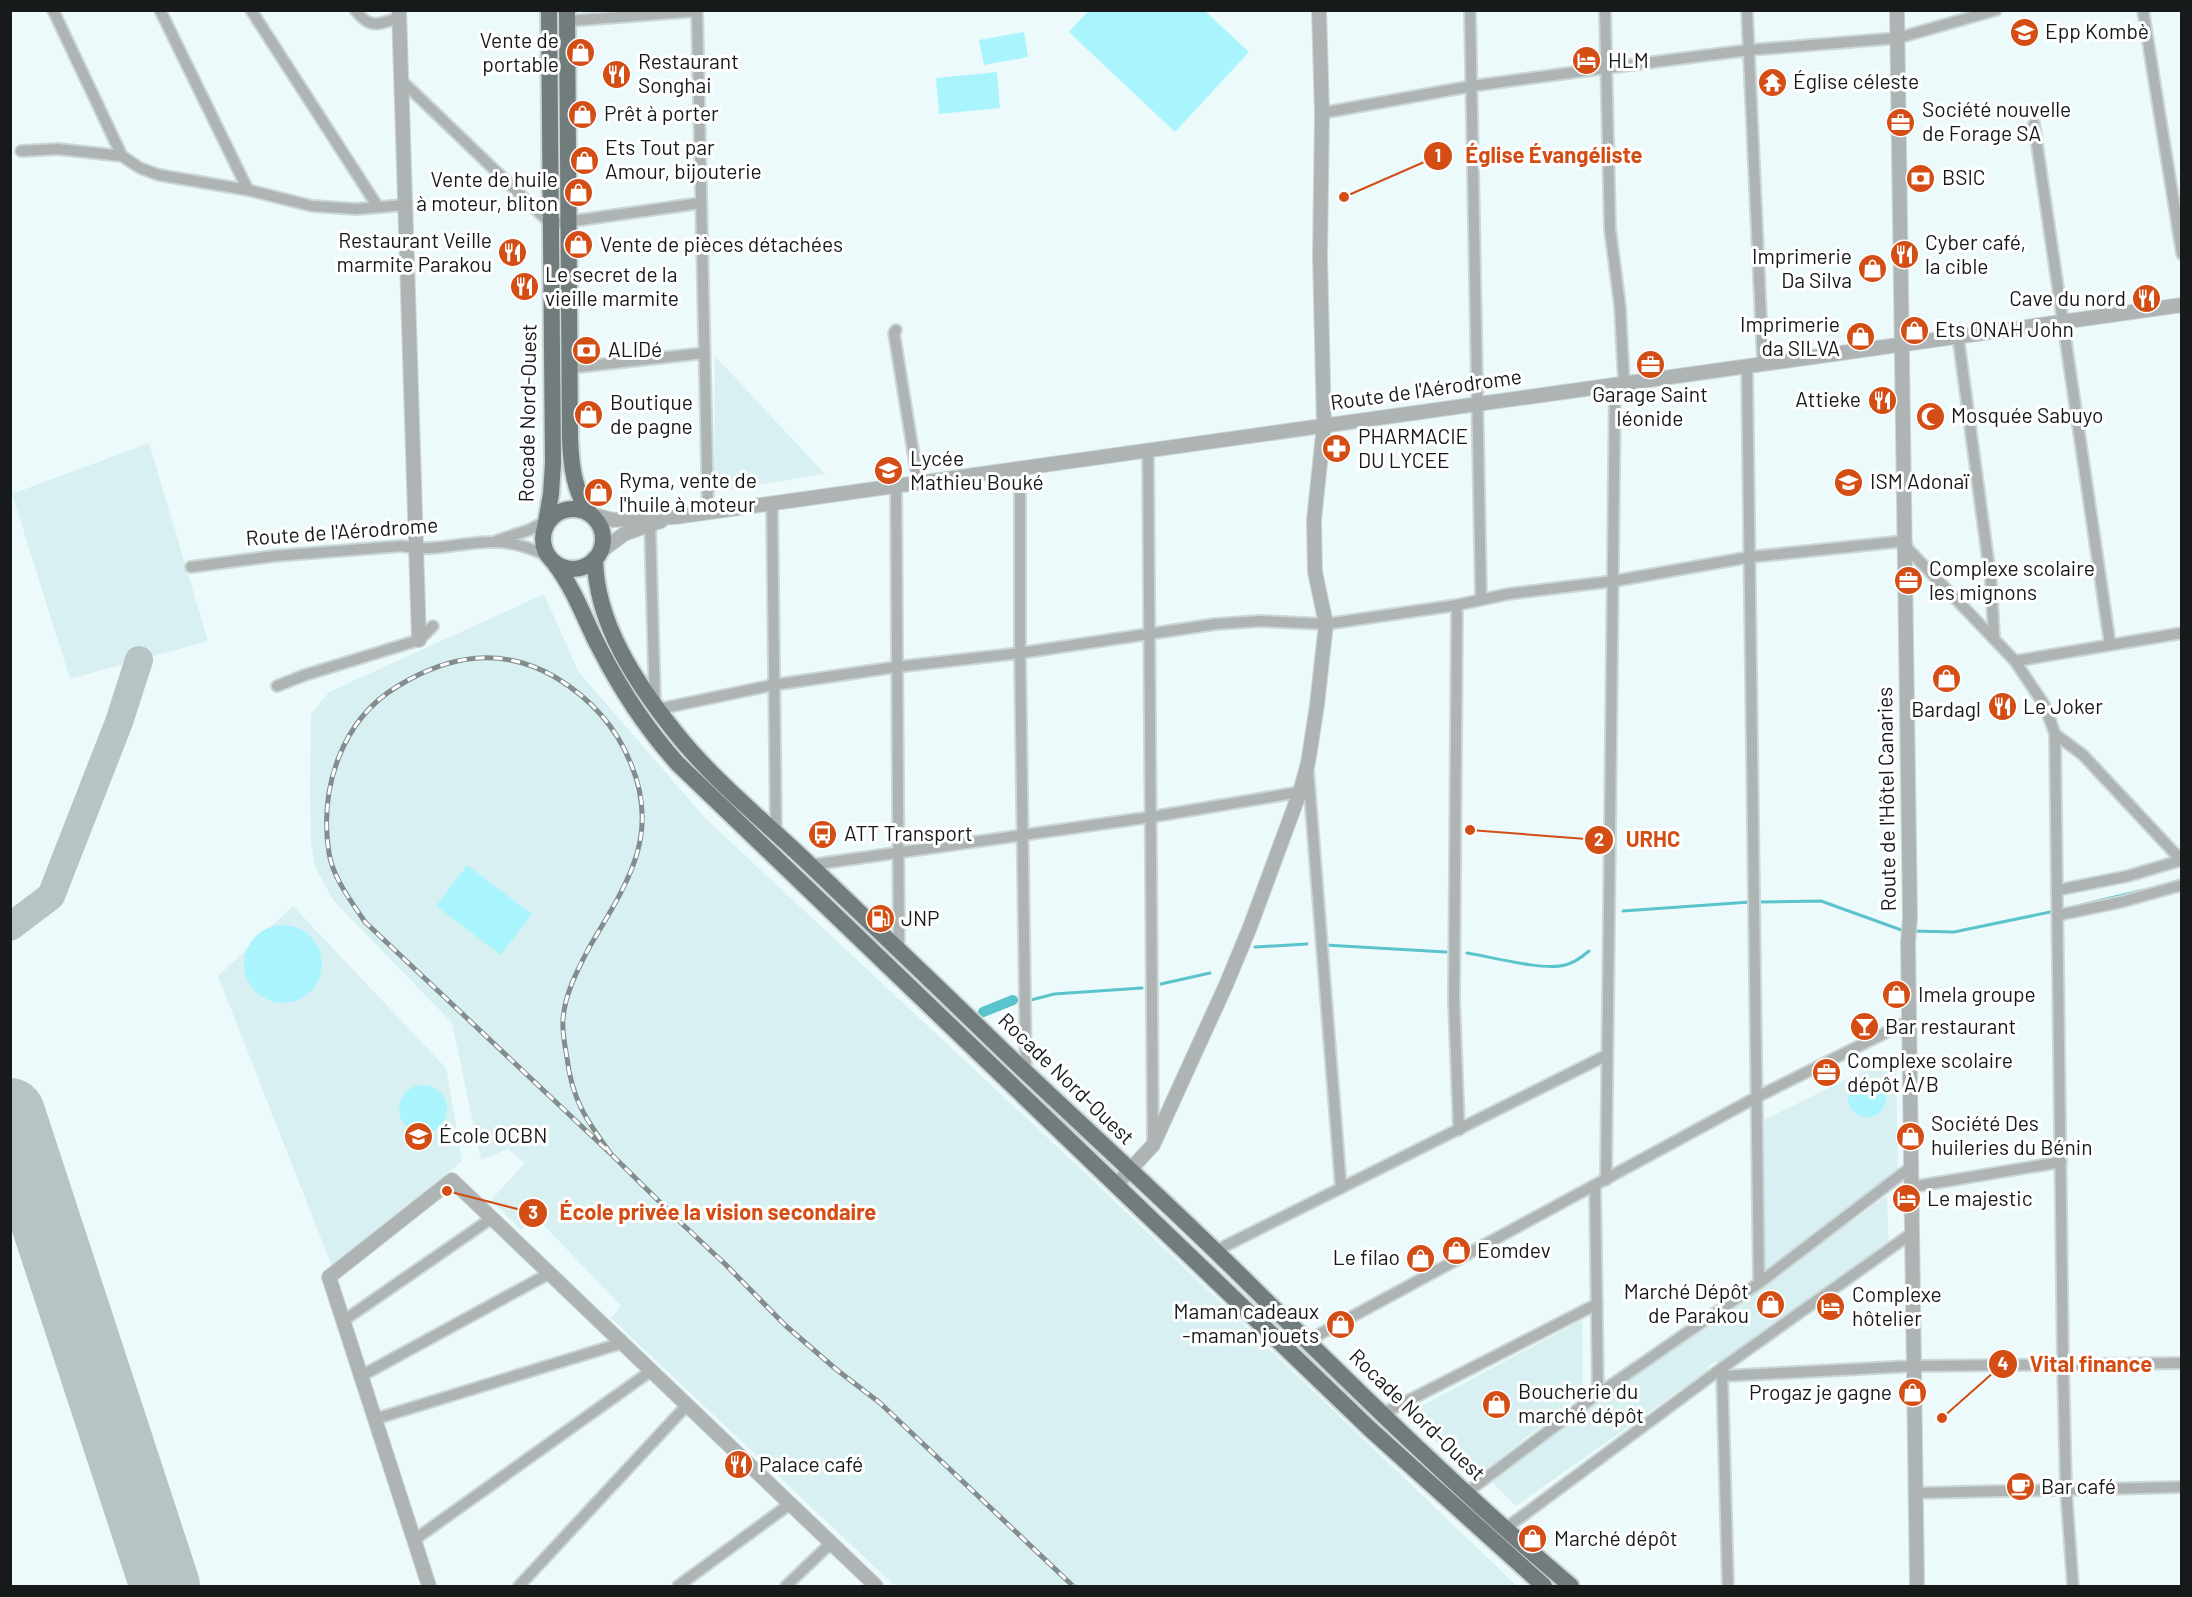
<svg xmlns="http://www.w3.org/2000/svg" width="2192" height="1597" font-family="Barlow,sans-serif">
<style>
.built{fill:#d9f0f2}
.green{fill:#aaf5fd}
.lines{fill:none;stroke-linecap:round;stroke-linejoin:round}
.stream{stroke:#5bc3cc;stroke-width:3}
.canal{stroke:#5bc3cc;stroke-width:10}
.taxiway{stroke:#b8c4c4;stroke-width:28}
.runway{stroke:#b8c4c4;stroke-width:70}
.minor-casing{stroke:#cbd6d7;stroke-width:14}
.tertiary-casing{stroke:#cbd6d7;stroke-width:16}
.primary-casing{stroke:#cbd6d7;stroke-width:20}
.minor{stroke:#aeb4b4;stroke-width:10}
.tertiary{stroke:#aeb4b4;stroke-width:14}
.primary{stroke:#737c7d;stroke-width:16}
.rail-casing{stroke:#848d8e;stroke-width:5}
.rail{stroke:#fff;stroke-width:3;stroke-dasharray:9;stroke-linecap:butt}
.labels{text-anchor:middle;stroke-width:6;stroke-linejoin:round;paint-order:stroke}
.poi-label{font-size:21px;fill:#161a1b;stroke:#fff;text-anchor:start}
.street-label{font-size:21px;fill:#161a1b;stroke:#fff}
.leader{fill:none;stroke:#d34d14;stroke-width:2}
.callout-dot{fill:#d34d14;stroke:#fff;stroke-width:2}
.mark-label{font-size:18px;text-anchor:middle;font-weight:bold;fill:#fff}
.callout-label{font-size:22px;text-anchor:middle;font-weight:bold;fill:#d34d14;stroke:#fff;stroke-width:6;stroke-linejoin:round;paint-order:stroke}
</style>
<rect width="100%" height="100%" fill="#edfafb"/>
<!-- built -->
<g class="built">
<path d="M715,356L825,474L714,492Z"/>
<path d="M149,443L208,641L70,679L12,494Z"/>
<path d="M544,594L578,671L705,818L1080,1168L1517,1586H895L611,1318L621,1306L534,1215L521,1230L491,1200L525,1163L508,1149L481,1160L452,1023L333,900L315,867L311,842L310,790L311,714L329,692Z"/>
<path d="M293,906L446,1068L462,1161L333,1269L218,976Z"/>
<path d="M1896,1055L1898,1180L1765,1273L1764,1120Z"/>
<path d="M1887,1196L1889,1246L1720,1362H1715L1708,1366L1707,1371L1516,1506L1490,1480Z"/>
<path d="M1582,1320L1583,1393L1476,1477L1405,1415Z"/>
</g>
<!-- green -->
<g class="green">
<path d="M1088,11H1205L1249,52L1175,132L1069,32Z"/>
<path d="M1024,32L1028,57L984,65L979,40Z"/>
<path d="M997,72L1000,108L939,114L936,78Z"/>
<path d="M467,865L532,914L501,955L436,906Z"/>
<circle cx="283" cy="964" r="39"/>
<circle cx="1867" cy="1098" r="19"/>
<circle cx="423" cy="1109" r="24"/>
</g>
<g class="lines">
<!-- stream -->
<g class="stream">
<path d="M1757,902L1821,901L1904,931"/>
<path d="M2073,907L2148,889"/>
<path d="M1623,911L1750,902"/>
<path d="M1913,931L1954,932L2055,911"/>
<path d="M1325,945L1446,952"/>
<path d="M1255,947L1307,944"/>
<path d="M1467,953C1492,957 1543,971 1565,965C1574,963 1582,957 1589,951"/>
<path d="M1161,984L1210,973"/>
<path d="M1031,1000L1054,994L1142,988"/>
</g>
<!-- canal -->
<path class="canal" d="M983,1012L1013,1000"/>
<!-- taxiway -->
<path class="taxiway" d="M10,927L51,896L119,722L139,660"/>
<!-- runway -->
<path class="runway" d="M10,1113L165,1586"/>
<defs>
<g id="minor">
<path d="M53,10L122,156"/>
<path d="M160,10L248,190"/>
<path d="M251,10L378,207"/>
<path d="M355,10C371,30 377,24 399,18"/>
<path d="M697,10L708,512"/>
<path d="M1470,10L1481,598"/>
<path d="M1605,10L1610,229L1620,306L1624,383"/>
<path d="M1747,10L1763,364"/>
<path d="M2143,10L2182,254"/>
<path d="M567,21L697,11"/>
<path d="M401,80L551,224L701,203"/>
<path d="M1322,113L1472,86L1606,68L1749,50L1898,38L1996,10"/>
<path d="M2034,124L2110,644"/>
<path d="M21,151L58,149L122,156L140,168L159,175L248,190L312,206L356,209L405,205"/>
<path d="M896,330L894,333L918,482"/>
<path d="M1958,336L1991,582L1994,637"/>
<path d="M1747,366L1759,1283"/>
<path d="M569,368L704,353"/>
<path d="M1148,450L1153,1142"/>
<path d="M1020,468V653L1026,1072"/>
<path d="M896,485L899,950"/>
<path d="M772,503L776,832"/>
<path d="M650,525L655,704"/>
<path d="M496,541L529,530L548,520"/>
<path d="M191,567L274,556L402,546C433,553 464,541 495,542C515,542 532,548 549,557"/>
<path d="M1457,605L1454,1001L1459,1130"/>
<path d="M2015,661L2182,633"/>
<path d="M277,686L305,675L419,640L433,626"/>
<path d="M659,709L773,685L896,667L1020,653L1216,624L1261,621L1326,624L1457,605L1508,594L1614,581L1750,557L1905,541L1908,549L2015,661L2045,706L2055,734L2063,1364L2066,1489L2073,1586"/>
<path d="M2055,734L2083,755L2182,861"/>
<path d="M1308,770L1341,1188"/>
<path d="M810,865L1151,817L1300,792"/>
<path d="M2058,890L2128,876L2182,860"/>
<path d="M2059,915L2121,902L2182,885"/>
<path d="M1606,1180L1615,384"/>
<path d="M1595,1185L1598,1394"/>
<path d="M1911,1187L2061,1162"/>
<path d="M1215,1251L1607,1055"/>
<path d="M343,1321L492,1218"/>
<path d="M1307,1341L1757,1097L1909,1021"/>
<path d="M1722,1371L1728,1586"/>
<path d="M361,1376L550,1273"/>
<path d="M1723,1376L1914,1366L2182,1363"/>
<path d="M1382,1414L1597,1304"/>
<path d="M375,1419L622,1343"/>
<path d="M1466,1493L1598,1394L1759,1283L1911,1167"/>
<path d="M1916,1493L2182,1487"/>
<path d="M1506,1528L1722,1368L1912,1233"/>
<path d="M414,1540L651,1371"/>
<path d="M519,1586L687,1405"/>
<path d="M678,1586L790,1504"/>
<path d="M786,1586L831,1543"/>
</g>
<g id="tertiary">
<path d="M399,10L419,640"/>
<path d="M1897,10L1910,917L1908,942L1917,1586"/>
<path d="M590,514L613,520L675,517L2182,305"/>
<path d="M599,553L624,534L661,521"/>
<path d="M1117,1184L1153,1145L1226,985L1250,927L1300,792L1308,763L1317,705L1326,624L1315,572L1314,520L1324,425L1320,256L1322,113L1319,10"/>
<path d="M429,1586L329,1277L452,1180L876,1586"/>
</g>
<g id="primary">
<path d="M567,10L570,438C571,466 574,491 590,514"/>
<circle cx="573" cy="539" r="30"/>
<path d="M545,528L551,494L553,463L549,10"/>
<path d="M595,559C596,623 636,683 675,732C714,781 763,820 808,863C878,930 947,996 1016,1063C1089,1132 1164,1200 1236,1271C1345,1378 1454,1487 1571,1586"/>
<path d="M555,564C575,590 585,621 600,649C621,690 646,728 677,763L1370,1429L1544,1586"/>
</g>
</defs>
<!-- minor casing -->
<use href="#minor" class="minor-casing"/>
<!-- tertiary casing -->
<use href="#tertiary" class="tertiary-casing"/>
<!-- primary casing -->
<use href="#primary" class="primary-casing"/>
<!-- minor -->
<use href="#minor" class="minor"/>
<!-- tertiary -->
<use href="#tertiary" class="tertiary"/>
<!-- primary -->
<use href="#primary" class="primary"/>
<defs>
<path id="rail" d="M611,1154C587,1121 572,1100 567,1058C565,1045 562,1033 563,1019C565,993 578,969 590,946C626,885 661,836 631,764C616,726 590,698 555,677C501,646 449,655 398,686C341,720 319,789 329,853C333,878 351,901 365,922L611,1154L678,1220L725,1264L786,1326L837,1370L880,1403L1073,1586"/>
</defs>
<!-- rail casing -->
<use href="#rail" class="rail-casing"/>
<!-- rail -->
<use href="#rail" class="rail"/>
</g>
<!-- icons -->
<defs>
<symbol id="school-disc" viewBox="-11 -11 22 22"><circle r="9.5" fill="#d34d14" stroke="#fff"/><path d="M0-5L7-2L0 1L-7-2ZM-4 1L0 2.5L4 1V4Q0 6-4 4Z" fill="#fff"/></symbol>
<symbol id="shop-disc" viewBox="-11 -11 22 22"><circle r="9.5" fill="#d34d14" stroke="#fff"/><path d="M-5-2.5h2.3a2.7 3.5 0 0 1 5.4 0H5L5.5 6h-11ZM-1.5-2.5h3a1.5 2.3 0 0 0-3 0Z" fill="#fff"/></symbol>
<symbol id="hotel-disc" viewBox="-11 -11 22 22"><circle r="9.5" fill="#d34d14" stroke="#fff"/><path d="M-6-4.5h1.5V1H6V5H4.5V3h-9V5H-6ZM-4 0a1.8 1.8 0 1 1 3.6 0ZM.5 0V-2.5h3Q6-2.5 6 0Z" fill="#fff"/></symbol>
<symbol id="restaurant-disc" viewBox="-11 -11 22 22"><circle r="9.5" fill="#d34d14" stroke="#fff"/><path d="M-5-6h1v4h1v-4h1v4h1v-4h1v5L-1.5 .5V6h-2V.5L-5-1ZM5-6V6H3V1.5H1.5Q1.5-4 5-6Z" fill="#fff"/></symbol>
<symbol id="temple-disc" viewBox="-11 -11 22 22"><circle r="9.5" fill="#d34d14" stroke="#fff"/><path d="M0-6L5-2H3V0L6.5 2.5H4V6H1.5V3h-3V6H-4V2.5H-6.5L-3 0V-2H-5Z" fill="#fff"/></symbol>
<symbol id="office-disc" viewBox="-11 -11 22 22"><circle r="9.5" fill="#d34d14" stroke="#fff"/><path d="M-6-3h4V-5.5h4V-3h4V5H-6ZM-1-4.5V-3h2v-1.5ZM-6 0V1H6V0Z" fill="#fff"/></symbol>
<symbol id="bank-disc" viewBox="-11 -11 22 22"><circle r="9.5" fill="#d34d14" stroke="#fff"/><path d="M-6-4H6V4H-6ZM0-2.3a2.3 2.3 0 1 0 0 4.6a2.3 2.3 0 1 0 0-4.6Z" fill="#fff"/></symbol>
<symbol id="mosque-disc" viewBox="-11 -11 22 22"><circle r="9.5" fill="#d34d14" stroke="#fff"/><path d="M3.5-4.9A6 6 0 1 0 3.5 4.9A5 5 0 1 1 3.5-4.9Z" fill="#fff"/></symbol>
<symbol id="pharmacy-disc" viewBox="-11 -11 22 22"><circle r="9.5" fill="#d34d14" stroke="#fff"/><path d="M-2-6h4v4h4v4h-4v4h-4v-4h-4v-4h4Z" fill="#fff"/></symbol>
<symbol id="bus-disc" viewBox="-11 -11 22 22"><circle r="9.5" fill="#d34d14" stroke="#fff"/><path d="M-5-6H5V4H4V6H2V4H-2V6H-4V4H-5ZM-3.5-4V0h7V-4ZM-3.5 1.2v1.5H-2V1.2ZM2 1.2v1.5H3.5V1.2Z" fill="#fff"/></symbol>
<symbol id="fuel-disc" viewBox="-11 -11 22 22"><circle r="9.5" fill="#d34d14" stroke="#fff"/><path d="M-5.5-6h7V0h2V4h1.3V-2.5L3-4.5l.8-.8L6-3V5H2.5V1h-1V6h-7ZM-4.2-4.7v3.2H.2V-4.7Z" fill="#fff"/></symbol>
<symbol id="bar-disc" viewBox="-11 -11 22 22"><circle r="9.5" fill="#d34d14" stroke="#fff"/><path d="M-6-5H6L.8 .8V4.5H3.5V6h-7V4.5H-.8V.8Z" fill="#fff"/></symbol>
<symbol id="cafe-disc" viewBox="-11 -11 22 22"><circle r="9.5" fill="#d34d14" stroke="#fff"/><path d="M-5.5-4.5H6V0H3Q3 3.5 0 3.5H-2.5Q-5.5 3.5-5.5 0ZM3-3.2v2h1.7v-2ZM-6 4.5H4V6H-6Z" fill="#fff"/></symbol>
</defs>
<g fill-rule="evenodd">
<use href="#school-disc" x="2008" y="16" width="33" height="33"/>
<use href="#shop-disc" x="564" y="36" width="33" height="33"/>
<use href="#hotel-disc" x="1570" y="44" width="33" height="33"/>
<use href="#restaurant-disc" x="600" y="58" width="33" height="33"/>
<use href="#temple-disc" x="1756" y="66" width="33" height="33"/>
<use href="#shop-disc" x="566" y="98" width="33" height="33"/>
<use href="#office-disc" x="1884" y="106" width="33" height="33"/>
<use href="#shop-disc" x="568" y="144" width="33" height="33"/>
<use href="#bank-disc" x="1904" y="162" width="33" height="33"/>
<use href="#shop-disc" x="562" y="176" width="33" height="33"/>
<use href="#shop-disc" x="562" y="228" width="33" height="33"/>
<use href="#restaurant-disc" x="496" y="236" width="33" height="33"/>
<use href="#restaurant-disc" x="1888" y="238" width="33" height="33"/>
<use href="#shop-disc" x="1856" y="252" width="33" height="33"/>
<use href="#restaurant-disc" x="508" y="270" width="33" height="33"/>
<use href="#restaurant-disc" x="2130" y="282" width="33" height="33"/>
<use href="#shop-disc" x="1898" y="314" width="33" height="33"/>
<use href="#shop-disc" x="1844" y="320" width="33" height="33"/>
<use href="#bank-disc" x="570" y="334" width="33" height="33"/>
<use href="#office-disc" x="1634" y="348" width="33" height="33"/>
<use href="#restaurant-disc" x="1866" y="384" width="33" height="33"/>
<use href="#shop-disc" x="572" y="398" width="33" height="33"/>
<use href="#mosque-disc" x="1914" y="400" width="33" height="33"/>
<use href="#pharmacy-disc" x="1320" y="432" width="33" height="33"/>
<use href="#school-disc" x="872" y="454" width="33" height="33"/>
<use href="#school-disc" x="1832" y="466" width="33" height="33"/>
<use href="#shop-disc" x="582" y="476" width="33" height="33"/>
<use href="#office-disc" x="1892" y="564" width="33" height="33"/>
<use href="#shop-disc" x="1930" y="662" width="33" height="33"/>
<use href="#restaurant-disc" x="1986" y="690" width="33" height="33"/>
<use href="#bus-disc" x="806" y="818" width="33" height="33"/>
<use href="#fuel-disc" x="864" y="902" width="33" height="33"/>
<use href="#shop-disc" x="1880" y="978" width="33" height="33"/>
<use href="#bar-disc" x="1848" y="1010" width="33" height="33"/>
<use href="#office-disc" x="1810" y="1056" width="33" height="33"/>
<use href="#school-disc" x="402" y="1120" width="33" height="33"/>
<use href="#shop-disc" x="1894" y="1120" width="33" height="33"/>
<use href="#hotel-disc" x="1890" y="1182" width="33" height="33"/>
<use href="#shop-disc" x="1440" y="1234" width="33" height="33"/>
<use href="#shop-disc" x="1404" y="1242" width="33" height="33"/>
<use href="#shop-disc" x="1754" y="1288" width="33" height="33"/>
<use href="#hotel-disc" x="1814" y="1290" width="33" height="33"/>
<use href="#shop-disc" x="1324" y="1308" width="33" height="33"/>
<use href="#shop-disc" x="1896" y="1376" width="33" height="33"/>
<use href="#shop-disc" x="1480" y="1388" width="33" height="33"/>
<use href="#restaurant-disc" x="722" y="1448" width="33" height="33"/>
<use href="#cafe-disc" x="2004" y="1470" width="33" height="33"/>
<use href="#shop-disc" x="1516" y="1522" width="33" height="33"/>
</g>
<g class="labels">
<!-- poi labels -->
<g class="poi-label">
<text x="2045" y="39">Epp Kombè</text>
<text x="559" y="48" text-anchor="end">Vente de<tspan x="559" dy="24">portable</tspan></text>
<text x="1608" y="68">HLM</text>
<text x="638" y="69">Restaurant<tspan x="638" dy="24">Songhai</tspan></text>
<text x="1793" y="89">Église céleste</text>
<text x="1922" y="117">Société nouvelle<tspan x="1922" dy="24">de Forage SA</tspan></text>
<text x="604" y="121">Prêt à porter</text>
<text x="605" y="155">Ets Tout par<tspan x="605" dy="24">Amour, bijouterie</tspan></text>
<text x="1942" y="185">BSIC</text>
<text x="558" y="187" text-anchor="end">Vente de huile<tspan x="558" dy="24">à moteur, bliton</tspan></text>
<text x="492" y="248" text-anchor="end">Restaurant Veille<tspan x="492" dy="24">marmite Parakou</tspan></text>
<text x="1925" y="250">Cyber café,<tspan x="1925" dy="24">la cible</tspan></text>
<text x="600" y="252">Vente de pièces détachées</text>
<text x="1852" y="264" text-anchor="end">Imprimerie<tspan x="1852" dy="24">Da Silva</tspan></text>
<text x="545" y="282">Le secret de la<tspan x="545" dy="24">vieille marmite</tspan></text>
<text x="2126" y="306" text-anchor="end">Cave du nord</text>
<text x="1840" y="332" text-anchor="end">Imprimerie<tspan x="1840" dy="24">da SILVA</tspan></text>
<text x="1935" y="337">Ets ONAH John</text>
<text x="608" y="357">ALIDé</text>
<text x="1650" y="402" text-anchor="middle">Garage Saint<tspan x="1650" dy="24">léonide</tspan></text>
<text x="1861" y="407" text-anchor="end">Attieke</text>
<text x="610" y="410">Boutique<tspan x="610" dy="24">de pagne</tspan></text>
<text x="1951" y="423">Mosquée Sabuyo</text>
<text x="1358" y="444">PHARMACIE<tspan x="1358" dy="24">DU LYCEE</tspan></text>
<text x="910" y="466">Lycée<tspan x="910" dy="24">Mathieu Bouké</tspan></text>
<text x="619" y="488">Ryma, vente de<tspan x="619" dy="24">l'huile à moteur</tspan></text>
<text x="1870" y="489">ISM Adonaï</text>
<text x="1929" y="576">Complexe scolaire<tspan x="1929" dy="24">les mignons</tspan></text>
<text x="2023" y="714">Le Joker</text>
<text x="1946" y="717" text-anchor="middle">Bardagl</text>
<text x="844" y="841">ATT Transport</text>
<text x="901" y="926">JNP</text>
<text x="1918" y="1002">Imela groupe</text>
<text x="1885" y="1034">Bar restaurant</text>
<text x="1847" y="1068">Complexe scolaire<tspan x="1847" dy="24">dépôt À/B</tspan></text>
<text x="1931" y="1131">Société Des<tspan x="1931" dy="24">huileries du Bénin</tspan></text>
<text x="439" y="1143">École OCBN</text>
<text x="1927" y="1206">Le majestic</text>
<text x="1477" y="1258">Eomdev</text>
<text x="1400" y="1265" text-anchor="end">Le filao</text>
<text x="1749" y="1299" text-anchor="end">Marché Dépôt<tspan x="1749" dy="24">de Parakou</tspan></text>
<text x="1852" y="1302">Complexe<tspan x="1852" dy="24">hôtelier</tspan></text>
<text x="1319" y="1319" text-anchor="end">Maman cadeaux<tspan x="1319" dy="24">-maman jouets</tspan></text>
<text x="1518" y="1399">Boucherie du<tspan x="1518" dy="24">marché dépôt</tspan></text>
<text x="1892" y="1400" text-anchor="end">Progaz je gagne</text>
<text x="759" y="1472">Palace café</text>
<text x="2041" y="1494">Bar café</text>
<text x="1554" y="1546">Marché dépôt</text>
</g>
<!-- street labels -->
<g class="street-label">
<text transform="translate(1426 390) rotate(-8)" y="7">Route de l'Aérodrome</text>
<text transform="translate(528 413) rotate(-89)" y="7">Rocade Nord-Ouest</text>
<text transform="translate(342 532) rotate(-4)" y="7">Route de l'Aérodrome</text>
<text transform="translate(1887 799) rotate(-91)" y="7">Route de l'Hôtel Canaries</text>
<text transform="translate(1066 1079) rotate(44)" y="7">Rocade Nord-Ouest</text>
<text transform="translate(1417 1415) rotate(44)" y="7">Rocade Nord-Ouest</text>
</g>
</g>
<!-- callouts -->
<path class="leader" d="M1344 197L1438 156M1470 830L1599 840M447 1191L533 1213M1942 1418L2003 1364"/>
<g class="callout-dot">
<circle cx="1344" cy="197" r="6"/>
<circle cx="1470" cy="830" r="6"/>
<circle cx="447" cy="1191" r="6"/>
<circle cx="1942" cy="1418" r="6"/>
<circle cx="1438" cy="156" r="15"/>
<circle cx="1599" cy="840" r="15"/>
<circle cx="533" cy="1213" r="15"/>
<circle cx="2003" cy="1364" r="15"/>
</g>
<g class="mark-label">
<text x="1438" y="162">1</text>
<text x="1599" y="846">2</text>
<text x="533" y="1219">3</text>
<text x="2003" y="1370">4</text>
</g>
<g class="callout-label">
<text x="1554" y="163">Église Évangéliste</text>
<text x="1653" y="847">URHC</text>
<text x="718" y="1220">École privée la vision secondaire</text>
<text x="2091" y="1372">Vital finance</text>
</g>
<!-- border -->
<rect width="2192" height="1597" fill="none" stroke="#161a1b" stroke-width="24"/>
</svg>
